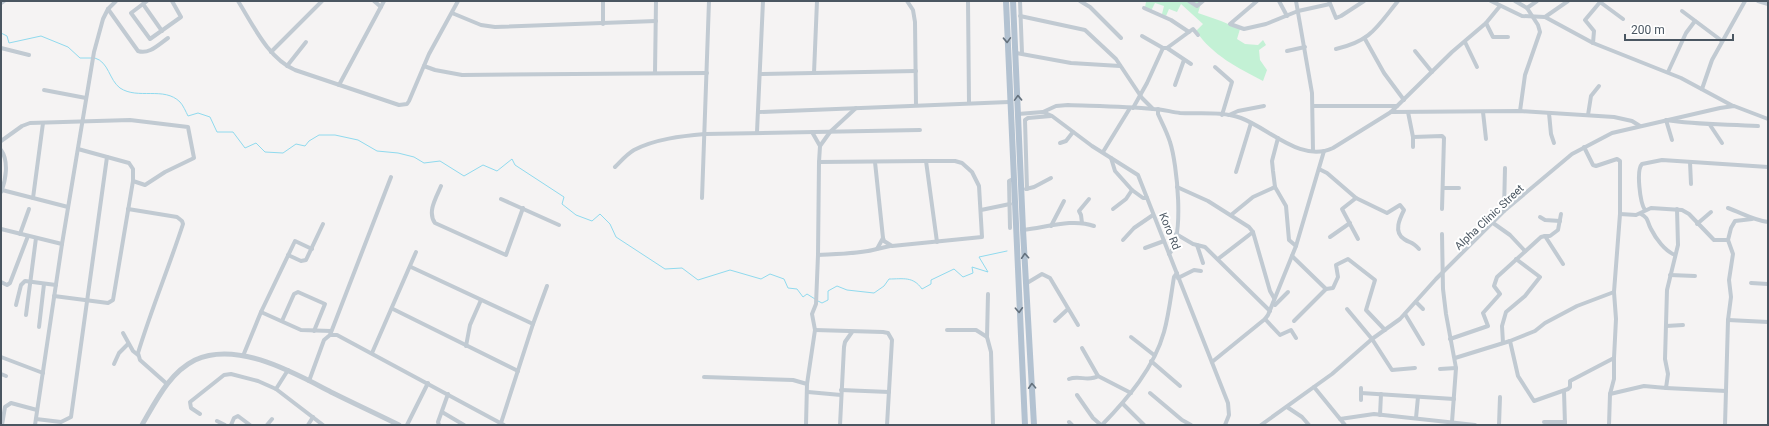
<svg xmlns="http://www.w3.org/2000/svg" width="1769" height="426" font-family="Roboto,sans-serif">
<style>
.green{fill:#c3f1d5}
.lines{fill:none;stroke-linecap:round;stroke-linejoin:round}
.stream{stroke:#90daee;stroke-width:1}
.minor{stroke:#c1cad2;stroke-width:4}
.tertiary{stroke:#c1cad2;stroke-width:5}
.primary{stroke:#b3c2d1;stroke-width:6}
.oneway{stroke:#64717d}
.labels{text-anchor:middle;stroke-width:4;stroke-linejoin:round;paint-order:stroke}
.street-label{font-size:11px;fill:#4a5661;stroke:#fff}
</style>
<rect width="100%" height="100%" fill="#f5f3f3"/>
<!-- green -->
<path class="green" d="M1145,1H1199L1201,3L1198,13L1221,21L1240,29L1237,39L1245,44L1258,45L1263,40L1266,45L1259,50L1260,60L1267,70L1263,81C1238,68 1212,55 1196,31L1203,24L1181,4L1177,12L1169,9L1166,16L1162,14L1164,6L1155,3L1151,11L1145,7L1146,2Z"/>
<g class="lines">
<!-- stream -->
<g class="stream">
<path d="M1,33L7,36L9,43L41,36L68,47L80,58H92"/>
<path d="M95,58C109,62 109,80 120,88C138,100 164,86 180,102C183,105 186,112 188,116L198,113L210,117L217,132H233L245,148L256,143L265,152L283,153L296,144L305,146L309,141L319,135H335L358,140L377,151L398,153L414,157L424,163L440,161L464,176L483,165L497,171L512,159L515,165L564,197L562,204L576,215L592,221L600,214L610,224L616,237L665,269L682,268L698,280L730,270L761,279L770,274L784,279L788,288L797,289L803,297L807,294L815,299"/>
<path d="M818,301L822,303L828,300V291L837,286L847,290L874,293L884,286L889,279C903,279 913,276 922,289L931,284V280L954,269L963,277L973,273L972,267L988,272L979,257L1007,251"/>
</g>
<!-- minor -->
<g class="minor">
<path d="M147,1L131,13L150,39L181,17L172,1"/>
<path d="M238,1C253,25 268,58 295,70L399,105L407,104L409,101L429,54L458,1"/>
<path d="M374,1L381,7"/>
<path d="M907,1L913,10L915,22L916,105"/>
<path d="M968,1L969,103"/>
<path d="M1020,1L1022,53"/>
<path d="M1080,1L1090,7L1121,38"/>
<path d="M1189,1L1197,6L1203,1"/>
<path d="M1257,1L1230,24L1244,29L1266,24L1298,11L1330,4"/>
<path d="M1279,1L1287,16"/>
<path d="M1296,1L1312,93L1313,151"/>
<path d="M1329,1L1336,18L1341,16L1364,1"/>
<path d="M1491,1L1522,16L1545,17L1593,43L1681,78L1733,106"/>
<path d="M1515,1L1527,8L1537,1"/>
<path d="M1758,1L1768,4"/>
<path d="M1600,2L1623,19"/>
<path d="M1,3L4,1"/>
<path d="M143,4L162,31"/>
<path d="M1144,8L1171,20L1189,32"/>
<path d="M108,9L138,51C149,55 159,44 168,38"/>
<path d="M1682,11L1722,41"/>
<path d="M452,13L481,25L495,27L656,21"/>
<path d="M1020,16L1085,30L1116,59L1142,98L1153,109"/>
<path d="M1545,17L1568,1"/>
<path d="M1486,23L1493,37H1508"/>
<path d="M603,24V1"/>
<path d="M1142,36L1163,48H1167L1193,29L1198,35"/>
<path d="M1365,39L1384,73L1404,100"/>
<path d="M1465,42L1477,67"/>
<path d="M1593,43L1594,31L1585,20L1601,1"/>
<path d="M1,48L29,55"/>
<path d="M1167,48L1191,64"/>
<path d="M1336,49C1371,41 1376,28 1398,1"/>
<path d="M1287,51L1305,47"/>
<path d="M1415,51L1432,72"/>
<path d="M271,52L322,1"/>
<path d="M1016,53L1071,63L1120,66"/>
<path d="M287,66L306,42"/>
<path d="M424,66L435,70L462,75L707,73"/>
<path d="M1215,67L1232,82L1222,115"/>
<path d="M1668,72L1686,33L1695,21"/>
<path d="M655,73L656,1"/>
<path d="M814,73L817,1"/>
<path d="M760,74L916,71"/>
<path d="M339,85L384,1"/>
<path d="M1175,85L1184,60"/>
<path d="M1702,89L1712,60L1745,1"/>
<path d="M44,90L86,98"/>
<path d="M1313,106H1397"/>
<path d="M856,108L830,132L820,146L819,162L926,161H955L962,163L972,172L979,186L982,237L892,246L884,241L883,238L875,162"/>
<path d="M1133,108L1147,83L1163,48"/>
<path d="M1158,109V114C1162,123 1167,132 1170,142C1177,163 1185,238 1169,254"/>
<path d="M1520,111L1525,75L1540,32L1538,25L1527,8"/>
<path d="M759,112L1009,102"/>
<path d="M1043,112L1056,106L1068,105C1096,106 1125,106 1153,109C1162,109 1171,112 1180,113C1200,114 1222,111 1241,118C1270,129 1301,163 1333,148L1391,112L1452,52L1486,23L1500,6"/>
<path d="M1391,112L1520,111L1614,117L1632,121L1640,126"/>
<path d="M1408,112L1413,137V147"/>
<path d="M1483,112L1486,139"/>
<path d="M1549,113L1551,134L1554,143"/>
<path d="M1018,114L1043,112L1052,116L1092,146L1138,175L1228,403L1229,415L1225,425"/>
<path d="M1229,115L1238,111L1264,106"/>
<path d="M1588,115L1591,96L1599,86"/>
<path d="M1710,125L1722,143"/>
<path d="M757,132L763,1"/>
<path d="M812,132L820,146"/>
<path d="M1413,137L1442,136L1444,138L1442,209"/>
<path d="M1278,138L1272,161L1273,171L1275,187L1286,206L1289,240L1296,246"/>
<path d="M1672,140L1666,120C1697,125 1727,124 1758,126"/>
<path d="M1,141L22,126L30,123L130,120L188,127L194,158L165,172L145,185L133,181"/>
<path d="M1060,143L1066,141L1073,132"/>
<path d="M1584,147L1593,165L1596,166L1617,159L1620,161V214L1614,292L1616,319L1614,358"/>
<path d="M1,150C9,161 6,180 1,192"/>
<path d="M1103,152L1130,108"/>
<path d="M1111,158L1115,171L1132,190"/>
<path d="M926,161L937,242"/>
<path d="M819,162L818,255C838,254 858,254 877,249L883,238"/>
<path d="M1690,162L1691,184"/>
<path d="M615,167C621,161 627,154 634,150C655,139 682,136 705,134L920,130"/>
<path d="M1319,169L1327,173L1356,198L1387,213L1400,205L1404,210C1400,218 1393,232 1404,239C1411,244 1411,240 1419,249"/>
<path d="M1236,172L1251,123"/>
<path d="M441,186C436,198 427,212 435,223L506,255L523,208"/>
<path d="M1177,187L1208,201L1249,227L1253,232L1270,291L1274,298"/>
<path d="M1443,188H1459"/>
<path d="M1026,189L1034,187L1051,178"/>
<path d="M1027,189L1025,120L1028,118L1051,116"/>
<path d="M2,190L68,207"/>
<path d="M33,198L43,123"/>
<path d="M702,198L709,1"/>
<path d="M1356,198L1342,209L1358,239"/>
<path d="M501,199L559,225"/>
<path d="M1728,208C1742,213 1753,220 1768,222"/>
<path d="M128,209L177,217L182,221L183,224C169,267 151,310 138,353L140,360L167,384"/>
<path d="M1113,209L1126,199L1132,190L1143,198H1147"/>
<path d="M981,210L1010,204"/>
<path d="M1645,210C1640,203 1636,170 1642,164L1662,160L1768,167"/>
<path d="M1504,211L1505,168"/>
<path d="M1620,214L1636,215L1651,208L1682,210L1689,214L1714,240H1728"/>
<path d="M1641,214C1649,218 1647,222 1651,229C1656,239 1665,251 1675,255"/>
<path d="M1231,215L1253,197L1275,187"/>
<path d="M1540,217L1545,220L1560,221"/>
<path d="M1082,223L1081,215L1079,211L1089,199"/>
<path d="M1493,223L1510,235L1525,251"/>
<path d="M1697,224L1711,212"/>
<path d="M1051,226L1064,201"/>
<path d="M1010,228L1009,181L1013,179"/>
<path d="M1,229L62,244"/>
<path d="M1023,230C1045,228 1072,218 1094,226"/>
<path d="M20,234L29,209"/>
<path d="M1176,234L1193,244L1205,247L1270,311"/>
<path d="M1442,234L1443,289L1446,314L1456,368L1452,422"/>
<path d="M1545,236H1550L1558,230L1561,214"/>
<path d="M1330,237L1350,223"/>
<path d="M1123,240L1134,228L1153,215"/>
<path d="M1197,245L1203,263"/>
<path d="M1145,248L1164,241"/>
<path d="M877,249L890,246"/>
<path d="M288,255L301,261L306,260L323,224"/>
<path d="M1292,256L1326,289"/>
<path d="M1218,259L1253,232"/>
<path d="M411,267L533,324"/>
<path d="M1670,275L1695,276"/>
<path d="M1178,278L1194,270L1201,271"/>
<path d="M1,282L7,285L10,283L28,236"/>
<path d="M1027,283L1042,274L1050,278L1078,325"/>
<path d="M1751,283L1768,284"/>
<path d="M54,296L108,303L113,300L133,181V169L129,163L78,149"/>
<path d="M1416,302L1423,309"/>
<path d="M1273,303L1275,305L1288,292"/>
<path d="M16,305L21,285L25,281L56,285"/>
<path d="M393,309L518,371"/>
<path d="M1347,309L1372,339L1392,370L1415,368"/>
<path d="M261,312L301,330L331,331"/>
<path d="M1405,314L1423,344"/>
<path d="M26,315L36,238"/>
<path d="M1265,319L1280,335L1291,330L1296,338"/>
<path d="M1728,320L1768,322"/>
<path d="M282,321L294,294L298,292L325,304L314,331"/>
<path d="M1055,321L1068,309"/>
<path d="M1294,321L1326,289L1333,288L1338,277L1336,265L1348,259L1375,280L1366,310L1385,330"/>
<path d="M1666,326L1683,325"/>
<path d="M39,327L44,284"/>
<path d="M815,330L883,332L888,333L892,340L887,425"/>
<path d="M947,330H976L987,337L991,352L993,425"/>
<path d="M123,333L133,351L138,355"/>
<path d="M330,335L391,177"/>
<path d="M987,337L988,294"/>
<path d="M1131,337L1154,355"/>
<path d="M1450,339L1488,326L1483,313L1500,294L1494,286L1497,277L1541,237L1545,236L1563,264"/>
<path d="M1510,341L1518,376L1534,401L1568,389L1570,387V381L1614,358V379L1610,394L1609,425"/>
<path d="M1503,343L1502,326L1506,312L1525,296L1540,277L1516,259"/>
<path d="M466,346L470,325L481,300"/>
<path d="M1082,348L1098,376L1131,393"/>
<path d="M372,353L416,252"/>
<path d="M243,356L261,312L295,241L312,249"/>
<path d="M1,357L43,373"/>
<path d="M1455,358L1510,341L1535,331L1545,323L1577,306L1614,292"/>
<path d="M1151,361L1180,386"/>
<path d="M1212,362L1265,319L1268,315L1296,246L1324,151"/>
<path d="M114,364L119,353L128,344"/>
<path d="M1440,369L1456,368"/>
<path d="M1,374L6,376"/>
<path d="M704,377L793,380L807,384L806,425"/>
<path d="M1069,379C1079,375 1089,382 1098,376"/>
<path d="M309,381L324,340L330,335H337L504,425"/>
<path d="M807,384L815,330L812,314L816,304L818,255"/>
<path d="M1314,387L1345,425"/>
<path d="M1361,388V400"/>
<path d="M1666,388L1726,391"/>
<path d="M276,389L288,370"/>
<path d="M841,390L889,392"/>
<path d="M1564,391L1565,425"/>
<path d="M808,392L841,395"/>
<path d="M1150,393L1182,420L1191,425"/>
<path d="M1361,393L1454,399"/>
<path d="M1610,394L1644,386L1666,388L1668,374L1665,359L1667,290L1678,245L1677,209"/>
<path d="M1077,395L1093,418L1101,425"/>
<path d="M1123,404L1144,425"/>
<path d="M1287,407L1302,417L1309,425"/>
<path d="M442,412L464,425"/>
<path d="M200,414L191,408L190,402L224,375L231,374L258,381L276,389L323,425"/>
<path d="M1380,415L1381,394"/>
<path d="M1416,418L1418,397"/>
<path d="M36,419L61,422L71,417L107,157"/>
<path d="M1340,419L1374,414L1475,425"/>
<path d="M217,421L225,425"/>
<path d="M1069,422L1072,425"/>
<path d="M1544,422H1565"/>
<path d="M501,423L533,324L547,286"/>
<path d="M2,425L5,407L11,403L37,410"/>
<path d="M35,425L62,244L94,52L103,19L108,9L116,1"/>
<path d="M231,425L234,418L238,416L250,425"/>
<path d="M267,425L272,419"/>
<path d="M308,425L313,417"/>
<path d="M407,425L428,383"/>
<path d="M439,425L438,422L448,394"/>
<path d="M840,425L844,347L845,342L852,332"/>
<path d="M1102,425C1128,398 1154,368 1164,332C1169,314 1171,295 1174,277L1177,273"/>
<path d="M1261,425L1332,374L1372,339L1400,319L1436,279L1504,211L1572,154L1612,133L1720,108L1734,106L1768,119"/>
<path d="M1499,425L1500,397"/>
<path d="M1725,425L1728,320L1731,297L1729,280L1733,254L1728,240L1731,228L1735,221L1752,219"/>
</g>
<!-- tertiary -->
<path class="tertiary" d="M142,425C156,401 169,373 195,360C238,340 296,374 333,393C355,404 377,414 399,425"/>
<!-- primary -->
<g class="primary">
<path d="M1006,1L1025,425"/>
<path d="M1013,1L1023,230L1034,425"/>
</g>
</g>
<!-- one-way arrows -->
<defs><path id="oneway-chevron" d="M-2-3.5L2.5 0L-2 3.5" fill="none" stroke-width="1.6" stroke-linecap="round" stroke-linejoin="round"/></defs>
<g class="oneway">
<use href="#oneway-chevron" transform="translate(1007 40) rotate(88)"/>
<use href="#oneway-chevron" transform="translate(1018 98) rotate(-92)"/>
<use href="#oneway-chevron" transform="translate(1025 256) rotate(-94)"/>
<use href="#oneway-chevron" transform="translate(1019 310) rotate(87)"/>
<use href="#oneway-chevron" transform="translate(1032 386) rotate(-93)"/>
</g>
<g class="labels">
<!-- street labels -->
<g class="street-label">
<text transform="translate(1489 217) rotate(-43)" y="4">Alpha Clinic Street</text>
<text transform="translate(1170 231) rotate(68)" y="4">Koro Rd</text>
</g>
</g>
<!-- border -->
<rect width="1769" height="426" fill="none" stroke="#4a5661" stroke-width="4"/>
<!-- scale -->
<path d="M1625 34v6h108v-6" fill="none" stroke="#4a5661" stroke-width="2"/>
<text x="1631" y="34" font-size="12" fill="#4a5661" stroke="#ffffff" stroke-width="3" paint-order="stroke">200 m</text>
</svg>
